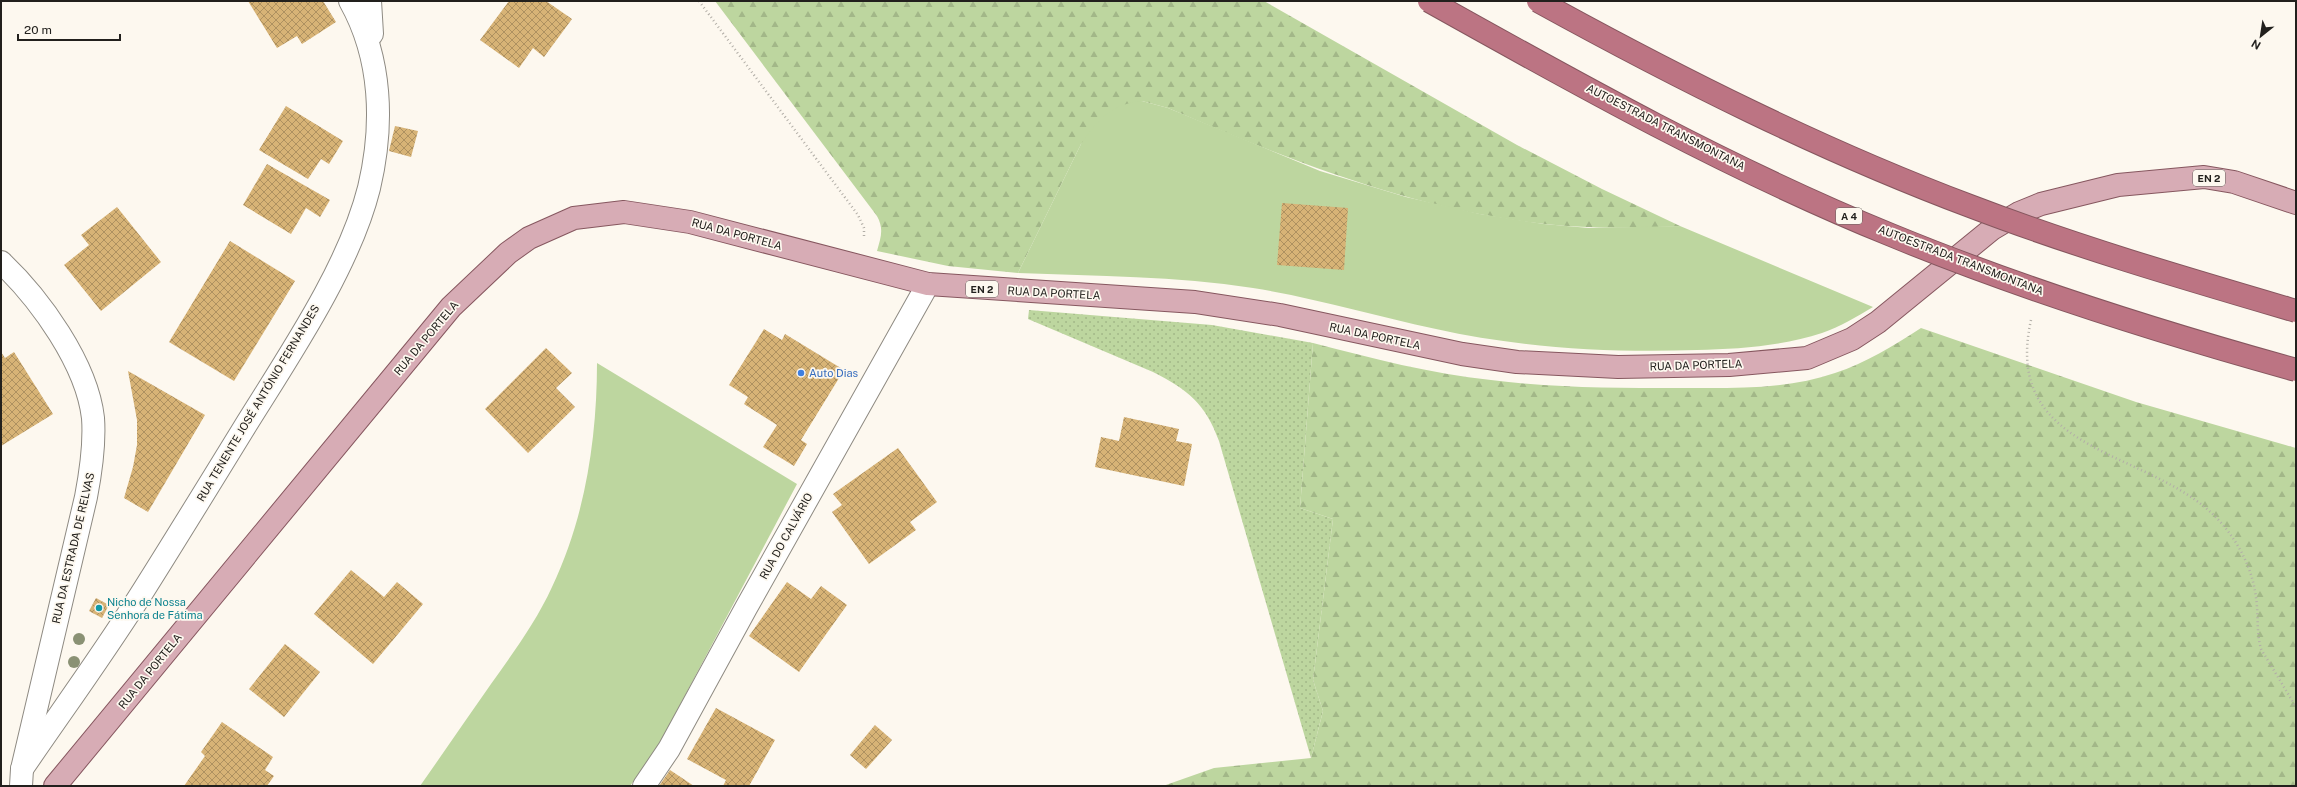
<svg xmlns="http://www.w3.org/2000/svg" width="2297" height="787" font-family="'Public Sans',sans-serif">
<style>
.grass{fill:url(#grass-dots)}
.forest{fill:url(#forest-firs)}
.garden{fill:#bdd69f}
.building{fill:url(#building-cross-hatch)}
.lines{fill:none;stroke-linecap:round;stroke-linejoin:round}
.minor-casing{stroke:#8e8a82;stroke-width:24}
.major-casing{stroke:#86575f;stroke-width:24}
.path{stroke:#b2aea7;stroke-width:2.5;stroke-dasharray:1 3;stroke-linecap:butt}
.minor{stroke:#fff;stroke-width:22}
.major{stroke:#d7acb5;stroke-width:22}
.highway-bridge-casing{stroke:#86575f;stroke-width:24;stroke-linecap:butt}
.highway-bridge{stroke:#bc7483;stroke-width:22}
.tree{fill:#8a9174}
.shop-dot{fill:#3f7fe0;stroke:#fdf8ef;stroke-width:1.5}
.culture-dot{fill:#0f9aa8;stroke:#fdf8ef;stroke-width:1.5}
.labels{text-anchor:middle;stroke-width:3.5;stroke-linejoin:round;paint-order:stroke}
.shield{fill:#fdf8ef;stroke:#64615c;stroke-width:1}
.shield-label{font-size:10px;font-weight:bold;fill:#22201d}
.street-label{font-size:11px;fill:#22201d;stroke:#fdf8ef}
.shop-label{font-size:11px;fill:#366cbe;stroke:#fdf8ef;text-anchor:start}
.culture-label{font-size:11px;fill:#0d838f;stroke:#fdf8ef;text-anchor:start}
</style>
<defs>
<pattern id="grass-dots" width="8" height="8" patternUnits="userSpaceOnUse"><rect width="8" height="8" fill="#bdd69f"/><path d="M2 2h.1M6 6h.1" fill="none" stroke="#a2b788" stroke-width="1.8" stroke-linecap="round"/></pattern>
<pattern id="forest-firs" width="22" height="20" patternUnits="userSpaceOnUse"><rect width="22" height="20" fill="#bdd69f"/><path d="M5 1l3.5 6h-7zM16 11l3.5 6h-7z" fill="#a2b788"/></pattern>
<pattern id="building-cross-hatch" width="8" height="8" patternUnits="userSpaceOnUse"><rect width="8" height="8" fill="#d7b376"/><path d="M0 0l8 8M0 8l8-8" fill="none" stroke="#ae9160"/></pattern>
</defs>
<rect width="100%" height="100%" fill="#fdf8ef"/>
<!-- grass -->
<path class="grass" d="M1029,310L1212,325L1313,343L1300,508L1333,519L1313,680L1323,711L1311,758L1219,441C1205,403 1188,390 1153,372L1028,319Z"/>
<!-- forest -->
<g class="forest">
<path d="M715,1H1264L1517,145L1602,189L1680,226C1635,228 1590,229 1545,224C1413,210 1289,160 1168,108L1142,101L1081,144L1018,273L948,266L877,251C881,237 884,229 877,216Z"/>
<path d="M1921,328L2136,402L2296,448V786H1163L1214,768L1311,758L1323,711L1313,680L1333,519L1300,508L1313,343C1372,358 1431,374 1491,380C1554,388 1616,388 1679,388C1731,388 1785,390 1835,373C1866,363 1893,346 1921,328Z"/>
</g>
<!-- garden -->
<g class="garden">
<path d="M1142,101L1168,108L1320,171L1406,197L1480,214L1544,224L1589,228L1680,226L1873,307C1856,317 1840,327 1822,333C1783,346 1738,349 1697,350C1610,353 1522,348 1436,329C1375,316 1316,298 1253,288C1176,276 1097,276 1018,273L1081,144C1099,119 1111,104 1142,101Z"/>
<path d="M597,363L797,484L663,737L651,758L630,786H420C444,752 467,718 491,684C513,653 536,622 552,587C585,518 597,439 597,363Z"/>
</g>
<!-- building -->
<g class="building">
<path d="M248,1H323L336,22L302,44L297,36L277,48Z"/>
<path d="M509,1H546L572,19L544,57L533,48L519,68L480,40Z"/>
<path d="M286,106L343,141L329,164L321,159L308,179L259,150Z"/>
<path d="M395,126L418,131L411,157L389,151Z"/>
<path d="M267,164L330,200L320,217L306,208L291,234L243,205Z"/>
<path d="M1282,203L1348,208L1344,270L1277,265Z"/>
<path d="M117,207L161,262L101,311L64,265L89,245L81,235Z"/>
<path d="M230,241L295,281L234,381L169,342Z"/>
<path d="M764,329L782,340L785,334L844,370L801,440L807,444L794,466L763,447L777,425L744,404L748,397L729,385Z"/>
<path d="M546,348L572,373L556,388L575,407L528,453L485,409Z"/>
<path d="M1,352L5,358L14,352L53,414L1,446Z"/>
<path d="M128,371L205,415L148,512L124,498L133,467L137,445V420Z"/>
<path d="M1124,417L1179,429L1176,441L1192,444L1184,486L1095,467L1101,437L1119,441Z"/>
<path d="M898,448L937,502L910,522L916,530L869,564L832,512L842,505L833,494Z"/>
<path d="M351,570L384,597L397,582L423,604L373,664L314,614Z"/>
<path d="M787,582L811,599L821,586L847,605L799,672L749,636Z"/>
<path d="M96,598L109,605L102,618L89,611Z"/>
<path d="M285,644L320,672L284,717L249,689Z"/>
<path d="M716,708L775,740L749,786H723L726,780L687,759Z"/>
<path d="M222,722L273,757L265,770L274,776L267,786H184L205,756L201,752Z"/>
<path d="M875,725L892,740L866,769L850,755Z"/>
<path d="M670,770L694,786H659Z"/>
</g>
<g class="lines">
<defs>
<g id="minor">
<path d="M370,1L372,34"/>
<path d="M1,262C40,299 87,364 93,418C95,445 91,471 86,497L22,769L21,786"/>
<path d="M22,769C61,712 101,657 138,599C174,542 209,485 244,428C288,357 349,268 369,188C384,125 382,58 350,1"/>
<path d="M644,786L669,749L746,608L928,284"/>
</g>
<path id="major" d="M55,786L451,307L508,253L529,238L574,218L624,212L690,222L928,284L1195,302L1280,315L1462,354L1517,362L1618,367L1729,365L1807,358L1852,339L1878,322L1992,229L2019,213L2041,204L2118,185L2204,177L2234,182L2296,203"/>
</defs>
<!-- minor casing -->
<use href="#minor" class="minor-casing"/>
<!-- major casing -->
<use href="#major" class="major-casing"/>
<!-- path -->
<g class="path">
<path d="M699,1L858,215L864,228V237"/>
<path d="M2031,320C2000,459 2159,448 2223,525C2243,549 2255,576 2257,607C2258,621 2257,635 2261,649L2296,707"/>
</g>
<!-- minor -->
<use href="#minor" class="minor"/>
<!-- major -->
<use href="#major" class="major"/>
<defs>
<g id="highway-bridge">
<path d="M1429,1C1579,85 1731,170 1891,235C2022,289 2159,332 2296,370"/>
<path d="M1538,1C1678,78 1821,150 1970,206C2077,247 2187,279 2296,311"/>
</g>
</defs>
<!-- highway-bridge casing -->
<use href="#highway-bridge" class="highway-bridge-casing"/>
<!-- highway-bridge -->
<use href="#highway-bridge" class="highway-bridge"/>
</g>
<!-- trees -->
<g class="tree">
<circle cx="79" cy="639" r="6"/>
<circle cx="74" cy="662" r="6"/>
</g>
<!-- markers -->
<circle class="shop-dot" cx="801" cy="373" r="4"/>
<circle class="culture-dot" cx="99" cy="608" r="4"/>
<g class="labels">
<!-- shield labels -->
<g class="shield">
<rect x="2193" y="170" width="32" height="16" rx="3"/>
<rect x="1836" y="208" width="26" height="16" rx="3"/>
<rect x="966" y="281" width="32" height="16" rx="3"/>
</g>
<g class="shield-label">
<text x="2209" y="182">EN 2</text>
<text x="1849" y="220">A 4</text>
<text x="982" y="293">EN 2</text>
</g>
<!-- street labels -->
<g class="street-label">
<text transform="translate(1666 127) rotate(27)" y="4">AUTOESTRADA TRANSMONTANA</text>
<text transform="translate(737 234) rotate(15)" y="4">RUA DA PORTELA</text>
<text transform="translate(1961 260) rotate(21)" y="4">AUTOESTRADA TRANSMONTANA</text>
<text transform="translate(1054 293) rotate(3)" y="4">RUA DA PORTELA</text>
<text transform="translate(1375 336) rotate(12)" y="4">RUA DA PORTELA</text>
<text transform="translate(426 338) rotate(-50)" y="4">RUA DA PORTELA</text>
<text transform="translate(1696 365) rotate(-2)" y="4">RUA DA PORTELA</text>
<text transform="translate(258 403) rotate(-59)" y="4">RUA TENENTE JOSÉ ANTÓNIO FERNANDES</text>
<text transform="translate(786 536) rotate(-61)" y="4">RUA DO CALVÁRIO</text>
<text transform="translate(73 548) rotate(-77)" y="4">RUA DA ESTRADA DE RELVAS</text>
<text transform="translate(150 671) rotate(-51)" y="4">RUA DA PORTELA</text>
</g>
<!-- shop labels -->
<g class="shop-label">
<text x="809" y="377">Auto Dias</text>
</g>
<!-- culture labels -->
<g class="culture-label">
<text x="107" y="606">Nicho de Nossa<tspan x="107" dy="13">Senhora de Fátima</tspan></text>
</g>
</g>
<!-- border -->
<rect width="2297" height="787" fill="none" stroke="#22201d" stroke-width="4"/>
<!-- north arrow -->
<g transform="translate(2261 36) rotate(210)" stroke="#fdf8ef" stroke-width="3" paint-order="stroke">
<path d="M0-3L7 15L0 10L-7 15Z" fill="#22201d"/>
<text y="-6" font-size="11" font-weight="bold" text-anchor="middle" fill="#22201d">N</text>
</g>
<!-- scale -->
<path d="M18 34v6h102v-6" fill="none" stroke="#22201d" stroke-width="2"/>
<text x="24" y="34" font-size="12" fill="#22201d" stroke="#fdf8ef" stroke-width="3" paint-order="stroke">20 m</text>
</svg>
